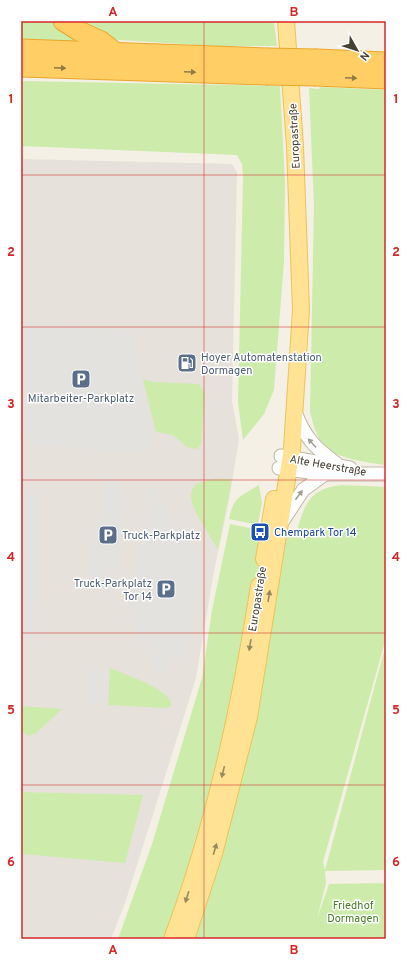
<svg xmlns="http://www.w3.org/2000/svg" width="407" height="960" font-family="Overpass,sans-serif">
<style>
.industrial{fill:#e6e1da}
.green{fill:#cdecab}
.parking{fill:#e4e2de}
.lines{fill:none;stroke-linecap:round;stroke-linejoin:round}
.minor-casing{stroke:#c0b8a7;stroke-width:15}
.major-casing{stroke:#edc35a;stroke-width:18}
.highway-casing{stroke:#eaa62a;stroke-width:21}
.minor{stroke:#fff;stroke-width:13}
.major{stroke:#ffe293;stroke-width:16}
.highway{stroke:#ffce65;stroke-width:19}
.highway-bridge-casing{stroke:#eaa62a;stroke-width:21;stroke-linecap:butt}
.highway-bridge{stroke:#ffce65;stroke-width:19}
.oneway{fill:#917948}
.oneway2{fill:#a3a09a}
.oneway3{fill:#9a895f}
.grid{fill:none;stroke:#d62828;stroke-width:1;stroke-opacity:0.55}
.labels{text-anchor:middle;stroke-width:3;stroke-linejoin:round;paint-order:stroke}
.street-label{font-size:11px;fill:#474034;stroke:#fff}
.service-label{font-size:11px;fill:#4e5e75;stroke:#fff;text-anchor:start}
.transit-label{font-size:11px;fill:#164399;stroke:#fff;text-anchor:start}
.park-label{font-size:11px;fill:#447e23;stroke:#fff}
.neatline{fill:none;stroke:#d62828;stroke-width:1.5}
.grid-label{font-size:13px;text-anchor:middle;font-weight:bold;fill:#d62828}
</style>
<rect width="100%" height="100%" fill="#f4f0e5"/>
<!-- industrial -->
<path class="industrial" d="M21,159L232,164L237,172L232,401L239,439L229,500L214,571L196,678L125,903L111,939H21Z"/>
<!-- green -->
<g class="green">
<path d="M21,21H56L92,42L21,40Z"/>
<path d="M69,21H274L277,46H214L119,40L102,37Z"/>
<path d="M21,81L280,86L285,182L284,261L274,390L264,414L243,440L238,403L243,177L242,164L237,155L21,146Z"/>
<path d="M320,87L386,90V465C362,462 337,458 317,443L319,439L314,427L310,412L314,206L309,88L319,89Z"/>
<path d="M143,379L153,382L199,384L205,394L201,445L196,449L187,447L173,435L156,432Z"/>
<path d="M213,479H230L231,485L218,550C211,536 191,510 191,496C191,491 193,488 196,484Z"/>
<path d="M259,485L262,503L258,525L229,519C233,497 241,496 259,485Z"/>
<path d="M343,485L386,487V638L323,862L325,870L386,644V870L325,871L326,883L317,919L329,884L386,883V939H118L152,844L202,678L212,610L230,524L295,537C304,507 307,488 343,485Z"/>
<path d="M110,668C123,674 174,690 171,706L166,708L108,705Z"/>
<path d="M21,706L62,709L36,733L29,736L21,731Z"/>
<path d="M21,792L143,795L125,863L21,854Z"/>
</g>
<!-- parking -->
<g class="parking">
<path d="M21,324L130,330L153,428L150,447H144L137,452L36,445L31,437L21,438Z"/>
<path d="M108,472L129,498L109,601L87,572Z"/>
<path d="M21,483L37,494L34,646L21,636Z"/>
<path d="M149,486L204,557L187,652L158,672L128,620Z"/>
<path d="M87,671H109L108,703H86Z"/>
</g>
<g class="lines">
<defs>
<g id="minor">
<path d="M295,412C305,438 315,448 337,464"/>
<path d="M281,456L350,468"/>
<path d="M279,468L325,474H386"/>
<path d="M282,522L303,490L325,474"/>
</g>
<g id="major">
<path d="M264,559L274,499"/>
<path d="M172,939C215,825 240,706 259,586"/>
<path d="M186,939L214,854L249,717L292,448L301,310L295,146L286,21"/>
</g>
<g id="highway">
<path d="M63,21L79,31L101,41L115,52"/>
<path d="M21,49L267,58"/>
<path d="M317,59L386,62"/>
<path d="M21,67L266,75"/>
<path d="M316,76L386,79"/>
</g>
</defs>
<!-- minor casing -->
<use href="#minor" class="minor-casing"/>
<!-- major casing -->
<use href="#major" class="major-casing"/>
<!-- highway casing -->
<use href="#highway" class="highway-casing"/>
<!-- minor -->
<use href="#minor" class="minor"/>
<!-- major -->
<use href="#major" class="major"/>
<!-- highway -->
<use href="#highway" class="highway"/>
<defs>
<g id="highway-bridge">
<path d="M267,58L317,59"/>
<path d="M266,75L316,76"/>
</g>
</defs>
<!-- highway-bridge casing -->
<use href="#highway-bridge" class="highway-bridge-casing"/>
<!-- highway-bridge -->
<use href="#highway-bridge" class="highway-bridge"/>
</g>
<!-- one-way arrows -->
<defs><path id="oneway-solid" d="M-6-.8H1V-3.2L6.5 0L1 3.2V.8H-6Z"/></defs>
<g class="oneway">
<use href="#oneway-solid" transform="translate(60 68) rotate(2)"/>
<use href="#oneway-solid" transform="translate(190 72) rotate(2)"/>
<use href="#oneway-solid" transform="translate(351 78) rotate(3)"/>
</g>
<g class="oneway2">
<use href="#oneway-solid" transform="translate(312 443) rotate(-132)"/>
<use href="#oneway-solid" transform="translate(299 495) rotate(-53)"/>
</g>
<g class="oneway3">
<use href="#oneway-solid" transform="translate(269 596) rotate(-81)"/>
<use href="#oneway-solid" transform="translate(250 645) rotate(99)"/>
<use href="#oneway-solid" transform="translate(223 772) rotate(104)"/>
<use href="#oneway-solid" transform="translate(215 849) rotate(-74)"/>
<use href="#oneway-solid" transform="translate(187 897) rotate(108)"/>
</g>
<!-- grid -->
<path class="grid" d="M204,21V939M21,175H386M21,327H386M21,480H386M21,633H386M21,785H386"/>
<!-- icons -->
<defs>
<symbol id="fuel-square" viewBox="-11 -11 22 22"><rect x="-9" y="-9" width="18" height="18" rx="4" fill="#5c6f8a" stroke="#fff"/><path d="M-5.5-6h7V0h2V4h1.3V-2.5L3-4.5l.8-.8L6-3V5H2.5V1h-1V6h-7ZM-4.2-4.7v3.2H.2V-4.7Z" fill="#fff"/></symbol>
<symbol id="parking-square" viewBox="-11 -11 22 22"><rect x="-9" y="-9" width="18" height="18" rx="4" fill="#5c6f8a" stroke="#fff"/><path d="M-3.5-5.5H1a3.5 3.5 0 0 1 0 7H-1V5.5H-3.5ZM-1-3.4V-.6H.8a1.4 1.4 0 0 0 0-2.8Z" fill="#fff"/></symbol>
<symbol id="bus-square" viewBox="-11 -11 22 22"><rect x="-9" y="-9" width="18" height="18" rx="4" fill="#1a4fb4" stroke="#fff"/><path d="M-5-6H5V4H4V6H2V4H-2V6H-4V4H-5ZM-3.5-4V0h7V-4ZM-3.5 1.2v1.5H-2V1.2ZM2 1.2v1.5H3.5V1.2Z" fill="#fff"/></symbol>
</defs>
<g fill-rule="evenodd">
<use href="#fuel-square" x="176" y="352" width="22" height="22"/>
<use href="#parking-square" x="70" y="368" width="22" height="22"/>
<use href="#bus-square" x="249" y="521" width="22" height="22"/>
<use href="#parking-square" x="97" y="524" width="22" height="22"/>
<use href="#parking-square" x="155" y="578" width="22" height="22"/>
</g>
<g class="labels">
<!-- street labels -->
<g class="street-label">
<text transform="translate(294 136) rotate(-93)" y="4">Europastraße</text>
<text transform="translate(328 465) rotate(10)" y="4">Alte Heerstraße</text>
<text transform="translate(257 599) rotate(-81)" y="4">Europastraße</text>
</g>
<!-- service labels -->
<g class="service-label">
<text x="201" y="361">Hoyer Automatenstation<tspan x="201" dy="13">Dormagen</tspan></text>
<text x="81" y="402" text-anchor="middle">Mitarbeiter-Parkplatz</text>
<text x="122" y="539">Truck-Parkplatz</text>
<text x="152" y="587" text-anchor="end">Truck-Parkplatz<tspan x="152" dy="13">Tor 14</tspan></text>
</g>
<!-- transit labels -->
<g class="transit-label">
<text x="274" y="536">Chempark Tor 14</text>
</g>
<!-- park labels -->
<g class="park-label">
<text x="353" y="909">Friedhof<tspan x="353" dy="13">Dormagen</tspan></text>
</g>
</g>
<!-- border -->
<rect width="407" height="960" fill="none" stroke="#ffffff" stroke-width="44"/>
<!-- north arrow -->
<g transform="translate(357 50) rotate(129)" stroke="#ffffff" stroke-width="3" paint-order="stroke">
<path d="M0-3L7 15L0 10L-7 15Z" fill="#474034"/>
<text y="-6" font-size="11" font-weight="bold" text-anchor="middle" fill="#474034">N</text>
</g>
<rect x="22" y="22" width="363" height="916" class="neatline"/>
<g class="grid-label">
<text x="113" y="16">A</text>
<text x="294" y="16">B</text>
<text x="11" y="103">1</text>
<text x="396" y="103">1</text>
<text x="11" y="256">2</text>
<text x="396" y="256">2</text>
<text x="11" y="408">3</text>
<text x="396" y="408">3</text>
<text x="11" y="561">4</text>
<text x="396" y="561">4</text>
<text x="11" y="714">5</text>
<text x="396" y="714">5</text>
<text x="11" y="866">6</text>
<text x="396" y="866">6</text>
<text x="113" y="954">A</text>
<text x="294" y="954">B</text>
</g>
</svg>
